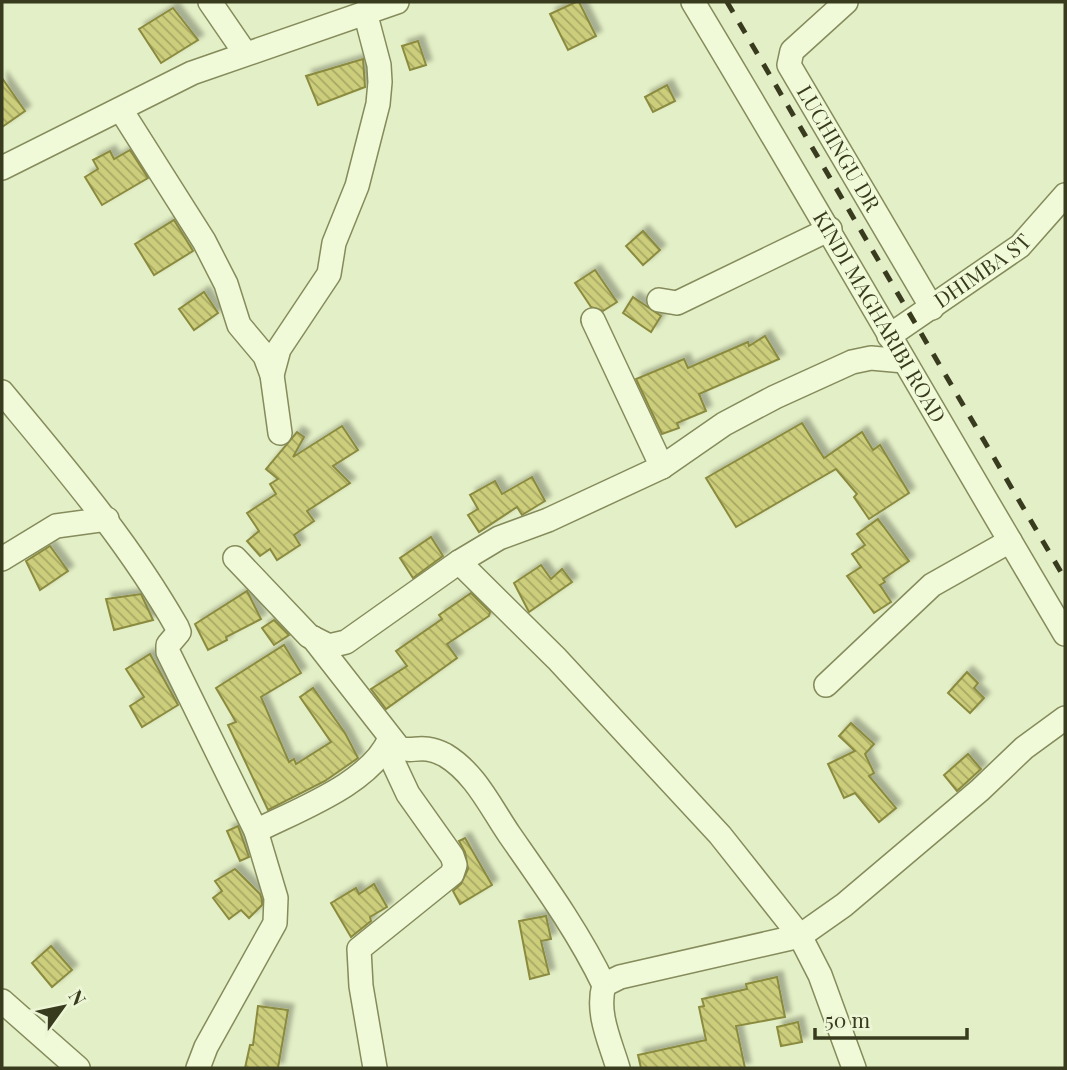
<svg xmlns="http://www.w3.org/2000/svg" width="1067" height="1070" font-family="'Playfair Display',serif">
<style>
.building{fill:url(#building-back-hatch);stroke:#8b8b40;stroke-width:2;filter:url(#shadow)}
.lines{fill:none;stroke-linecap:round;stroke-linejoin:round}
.minor-casing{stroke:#858b5b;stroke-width:26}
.minor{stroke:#f0fad9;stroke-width:23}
.rail{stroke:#393b1f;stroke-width:5;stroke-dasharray:12 12;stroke-linecap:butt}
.labels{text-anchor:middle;stroke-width:7;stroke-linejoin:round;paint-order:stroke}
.street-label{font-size:21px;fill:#393b1f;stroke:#ecf6d6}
</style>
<defs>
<pattern id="building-back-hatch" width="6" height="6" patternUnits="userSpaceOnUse" patternTransform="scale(1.75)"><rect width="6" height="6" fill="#ccce7b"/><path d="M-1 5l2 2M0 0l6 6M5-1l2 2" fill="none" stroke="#a7a864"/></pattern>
<filter id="shadow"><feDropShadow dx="5.5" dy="-5.5" stdDeviation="2" flood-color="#0004"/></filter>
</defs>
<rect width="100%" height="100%" fill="#e3efc6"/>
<!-- building -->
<g class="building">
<path d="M576,2H579L596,36L568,50L550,14Z"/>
<path d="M173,8L198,40L161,63L139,29Z"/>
<path d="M418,41L426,65L410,70L402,46Z"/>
<path d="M363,59L365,87L318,105L306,76Z"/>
<path d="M2,78L25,111L2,127Z"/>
<path d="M667,85L675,101L653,112L645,97Z"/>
<path d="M130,150L148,178L102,205L85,177L98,169L93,160L110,151L114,159Z"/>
<path d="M174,220L193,251L154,275L135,244Z"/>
<path d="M643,231L660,250L643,265L626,246Z"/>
<path d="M595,270L617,302L603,311L591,307L575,283Z"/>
<path d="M204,292L218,313L194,330L179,309Z"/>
<path d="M633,297L661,316L651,332L623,313Z"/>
<path d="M765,336L779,359L699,394L706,411L677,423L679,428L662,434L636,379L684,359L688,368L748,342L749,346Z"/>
<path d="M802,423L824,458L862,432L873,450L880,445L909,493L869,519L854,497L857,494L836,469L736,527L706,478Z"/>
<path d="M342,426L358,450L333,466L350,483L307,511L314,521L294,535L300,545L277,560L270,549L260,556L247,541L259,531L247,513L276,494L270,484L278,479L266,469L297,432L304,437L293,457Z"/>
<path d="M532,477L545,501L522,515L517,507L479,532L468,515L478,509L470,495L495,481L502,494Z"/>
<path d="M878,519L909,561L883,579L885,582L880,585L891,602L874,613L847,576L861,567L852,554L865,545L857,534Z"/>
<path d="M431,537L443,556L413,578L400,558Z"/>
<path d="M50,546L68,571L40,590L26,561Z"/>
<path d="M541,565L551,579L562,569L572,582L529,612L514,583Z"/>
<path d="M247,591L261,619L226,637L227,640L208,650L195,624Z"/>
<path d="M471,593L490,612L489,616L447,644L457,658L386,709L371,689L407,666L396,651L442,619L439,615Z"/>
<path d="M141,594L153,620L114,630L106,599Z"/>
<path d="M274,620L289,635L274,645L262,628Z"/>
<path d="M284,645L301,673L261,697L289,762L294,759L296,764L331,742L300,697L313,688L345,733L358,758L325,781L268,810L228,725L236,722L216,688Z"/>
<path d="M150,654L178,705L142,727L130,706L144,697L126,669Z"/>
<path d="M967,672L978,683L974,688L984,698L970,713L948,693Z"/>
<path d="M851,723L874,744L865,754L874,773L869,776L896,808L879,822L855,793L844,798L828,764L855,751L839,736Z"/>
<path d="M968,754L981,769L957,791L944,775Z"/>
<path d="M238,826L249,857L240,861L227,831Z"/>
<path d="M465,838L492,885L460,904L453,891L461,884L468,869L465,852L459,841Z"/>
<path d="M235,869L260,894L262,900V905L249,918L241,910L229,919L213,898L222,891L215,881Z"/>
<path d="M374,884L387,907L370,917L371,921L351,937L331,903L356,888L359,894Z"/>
<path d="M546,916L551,939L541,941L549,974L530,979L519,921Z"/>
<path d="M51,946L72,970L52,987L32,963Z"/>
<path d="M777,977L785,1017L736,1026L745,1068H641L638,1055L706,1040L699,1007L704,1006L702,999L747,989L746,984Z"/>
<path d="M258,1006L288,1010L278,1068H245L250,1045H253Z"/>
<path d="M798,1022L802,1042L781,1046L777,1027Z"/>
</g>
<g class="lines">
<defs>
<g id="minor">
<path d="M210,2L245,53"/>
<path id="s1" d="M693,2C819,211 940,424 1065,634"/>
<path id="s2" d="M846,2L792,51L789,65L932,308"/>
<path d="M121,110L204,241L226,284L239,325L265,356L272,375L280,433"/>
<path d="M2,168L192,73L397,2"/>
<path d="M659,300L677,303L830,229"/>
<path d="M593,320L662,467"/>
<path id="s3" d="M889,336L1020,246L1065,195"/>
<path d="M272,375L279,349L329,274L334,243L357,186L378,104L380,82L379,65L365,12"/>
<path d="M2,392C65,468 128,541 177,627L179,632L168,645V652L256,831L276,898L275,923L206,1047L198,1068"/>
<path d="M235,558L309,636L329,646L346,642L459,562L499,538L548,520L662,467L724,424L775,397L852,362L871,358L904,361"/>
<path d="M2,559L56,526L107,519"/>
<path d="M459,562L557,659L720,835L800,936L820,975L854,1068"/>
<path d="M313,638L399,748C413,753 422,743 445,755C475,773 490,806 509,834C543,883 578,931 604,985"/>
<path d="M826,685L932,585L1010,541"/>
<path d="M256,831C297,810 372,783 390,738"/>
<path d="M2,1001L78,1068"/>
<path d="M375,1068L361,986L359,949L452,874L455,865L452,856L408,794L386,747"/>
<path d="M618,1068C610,1041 596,1013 604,985L620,977L800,936L844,905L980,790L1024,748L1065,718"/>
</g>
</defs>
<!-- minor casing -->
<use href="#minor" class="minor-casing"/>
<!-- minor -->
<use href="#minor" class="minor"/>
<!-- rail -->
<path class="rail" d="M727,2L1065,579"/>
</g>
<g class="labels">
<!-- street labels -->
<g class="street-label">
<text dy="7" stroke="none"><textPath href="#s2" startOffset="184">LUCHINGU DR</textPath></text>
<text dy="7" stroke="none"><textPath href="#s3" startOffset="114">DHIMBA ST</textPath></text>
<text dy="7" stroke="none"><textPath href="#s1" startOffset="366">KINDI MAGHARIBI ROAD</textPath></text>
</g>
</g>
<!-- border -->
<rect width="1067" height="1070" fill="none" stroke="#393b1f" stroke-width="7"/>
<!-- north arrow -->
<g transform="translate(63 1007) rotate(57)" stroke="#ecf6d6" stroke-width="5" paint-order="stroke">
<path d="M0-5L12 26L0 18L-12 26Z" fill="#393b1f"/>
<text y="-10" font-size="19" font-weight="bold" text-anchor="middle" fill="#393b1f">N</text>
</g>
<!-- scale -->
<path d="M815 1028v10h152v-10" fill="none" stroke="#393b1f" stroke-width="3.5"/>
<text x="825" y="1028" font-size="21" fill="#393b1f" stroke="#ecf6d6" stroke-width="5" paint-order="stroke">50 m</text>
</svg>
